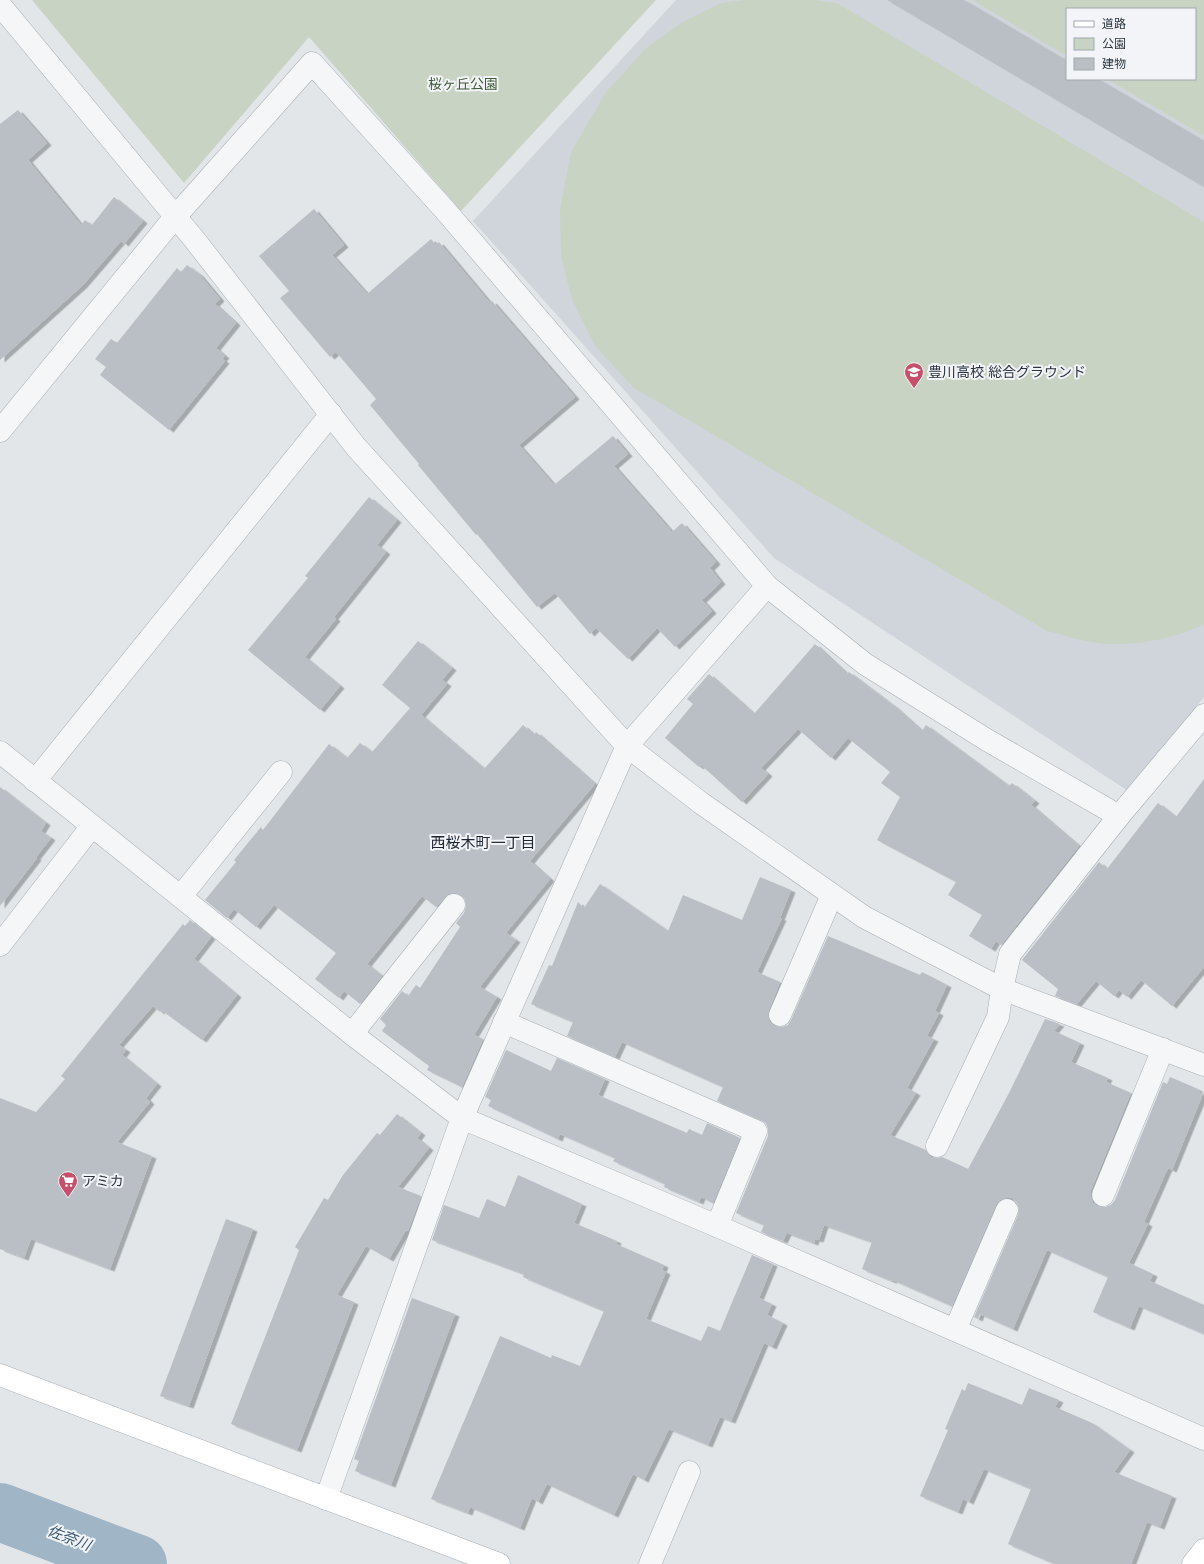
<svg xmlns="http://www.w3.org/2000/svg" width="1204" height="1564" font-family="Inter,'Noto Sans JP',sans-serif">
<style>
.built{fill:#d0d5db;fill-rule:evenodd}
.green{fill:#c9d3c4}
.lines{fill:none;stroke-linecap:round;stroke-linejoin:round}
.river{stroke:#a0b6c7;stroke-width:58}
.building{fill:#babfc6;filter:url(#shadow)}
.street-casing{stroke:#a7adb3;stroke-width:23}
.secondary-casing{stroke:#a7adb3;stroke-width:23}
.street{stroke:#f5f6f8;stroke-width:22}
.secondary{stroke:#fff;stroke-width:22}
.labels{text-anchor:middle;stroke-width:4;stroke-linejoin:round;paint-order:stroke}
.park-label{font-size:14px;fill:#425b39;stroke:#f2f4f7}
.poi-label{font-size:14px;fill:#2b3540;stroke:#f2f4f7;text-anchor:start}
.neighbourhood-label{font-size:15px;fill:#1d2631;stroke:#f2f4f7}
.water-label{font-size:15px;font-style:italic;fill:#385671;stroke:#f2f4f7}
</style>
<defs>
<filter id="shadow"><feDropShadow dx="4.5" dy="2.5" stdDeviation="0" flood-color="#0004"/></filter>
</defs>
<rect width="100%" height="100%" fill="#e2e6e9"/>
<!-- built -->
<path class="built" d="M676,0H1204V697L1128,791L774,558L473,221ZM1067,9H1195V79H1067Z"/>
<!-- green -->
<g class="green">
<path d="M32,0H656L461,211L309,37L184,183Z"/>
<path d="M743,0H814L837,3L1204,222V624C1176,639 1130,647 1098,643C1081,641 1064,635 1047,631L634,388L595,346L572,300L561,256L560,210L571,152L606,92L646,48L681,23L721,3Z"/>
<path d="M972,0H1204V136L1107,79H1195V9H1067V56Z"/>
</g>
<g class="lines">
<!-- river -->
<path class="river" d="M0,1512L138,1564"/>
</g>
<!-- building -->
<g class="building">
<path d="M887,0H964L1067,61V79H1098L1204,141V187Z"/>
<path d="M18,110L47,143L28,160L81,225L85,220L92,225L114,197L143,221L124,244L121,241L83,285L0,360V124Z"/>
<path d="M314,209L344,245L332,255L367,294L431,239L436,245L439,242L490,303L492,301L575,397L519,445L554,485L613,436L628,454L614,466L672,532L682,523L716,562L710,568L721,582L702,600L712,611L675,647L657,628L628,659L596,628L590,634L555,593L537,607L477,534L476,535L418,465L419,464L370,405L376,399L336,352L330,357L280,298L289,291L259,256Z"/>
<path d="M187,265L199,274L220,299L215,304L236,323L216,348L225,356L222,359L225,361L169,430L100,375L106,367L95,359L111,339L117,343L177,268L181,272Z"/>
<path d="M369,497L397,520L377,545L386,552L334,617L336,619L305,657L340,686L320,710L248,650L308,578L305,576Z"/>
<path d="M418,641L452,668L442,680L447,684L421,715L484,769L523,725L534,735L536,732L595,784L530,861L550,879L506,933L516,940L480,987L497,997L474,1035L483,1039L462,1087L427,1070L429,1066L382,1031L386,1025L380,1019L402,991L408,996L416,985L420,988L460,927L456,923L464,913L466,906L465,900L461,895L455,893L449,894L436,907L422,896L367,964L382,976L360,1004L344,991L339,998L315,979L336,953L274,905L256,927L234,909L227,918L205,900L236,862L234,860L261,827L263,830L329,744L347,758L360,743L372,752L410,708L382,685Z"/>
<path d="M815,644L847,674L849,672L894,706L922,731L926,725L1009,786L1012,783L1035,801L1031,805L1079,846L1001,945L996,941L991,949L969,936L982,915L948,895L956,882L877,840L900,797L881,783L890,772L848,738L831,758L798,729L761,768L768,774L742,802L701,765L699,767L665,738L693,704L687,699L709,674L754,714Z"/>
<path d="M1204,779V967L1172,1006L1141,980L1127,997L1119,990L1114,996L1096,981L1077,1004L1055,996L1058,989L1022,960L1099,862L1107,869L1158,803L1176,817Z"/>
<path d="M0,787L46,823L41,831L51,838L36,857L37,858L0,906Z"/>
<path d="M760,877L791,890L780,918H782L757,972L780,982L769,1010L768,1016L770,1022L775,1026L782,1027L788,1025L791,1020L828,936L920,975L922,972L947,985L935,1011L939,1013L927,1036L934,1039L907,1088L916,1093L890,1135L926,1150L931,1157L938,1158L942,1157L968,1169L1009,1093L1045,1019L1060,1024L1054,1031L1080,1043L1071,1062L1108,1078L1106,1082L1131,1093L1091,1190V1197L1093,1203L1098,1206L1105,1207L1111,1205L1115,1200L1163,1082L1167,1084L1170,1077L1198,1089V1091L1203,1094L1172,1170L1168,1168L1144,1222L1148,1224L1129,1263L1153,1274L1150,1281L1204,1305V1334L1139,1306L1130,1328L1093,1312L1108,1277L1047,1250L1013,1329L980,1314L978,1319L974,1317L1018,1215L1019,1209L1017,1203L1012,1198H1006L1000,1200L996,1205L952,1306L893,1280L892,1281L862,1269L872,1242L824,1225L819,1240L815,1239L814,1243L787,1233L783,1241L761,1232L764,1225L736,1213L768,1136V1129L766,1123L761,1120L717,1101L723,1087L622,1042L615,1057L567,1036L573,1022L531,1004L549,965L552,966L578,902L584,908L600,884L668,931L683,895L742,920Z"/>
<path d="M190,920L211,937L194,959L237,995L202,1040L161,1010L160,1012L153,1006L119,1045L126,1050L122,1055L157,1084L146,1098L150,1102L117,1142L152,1156L110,1269L31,1239L24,1258L0,1249V1098L36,1112L65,1079L61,1076L183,924L185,926Z"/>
<path d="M506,1050L551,1071L557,1058L605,1079L598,1095L687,1133L689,1129L702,1135L707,1123L740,1138L713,1203L701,1197L699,1202L664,1187L665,1184L613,1161L615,1158L560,1134L558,1139L488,1106L491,1100L485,1097Z"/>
<path d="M397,1114L421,1133L417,1138L429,1148L398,1187L421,1196L408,1231L406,1230L389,1259L366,1246L337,1295L354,1302L297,1450L231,1424L299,1250L295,1247L324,1198L328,1200L343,1175L377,1133L380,1135Z"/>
<path d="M518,1175L582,1204L574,1223L617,1241L616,1244L664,1265L662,1270L666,1272L646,1319L701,1341L708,1326L720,1331L752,1255L773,1264L759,1298L772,1304L767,1315L783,1323L772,1347L764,1343L731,1421L720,1417L708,1445L669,1429L644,1480L633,1474L614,1515L547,1484L538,1502L532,1498L520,1528L470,1507L468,1513L431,1499L500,1336L551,1358L552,1355L580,1366L604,1311L523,1277L524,1274L432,1240L444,1205L479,1218L487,1199L505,1207Z"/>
<path d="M226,1219L253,1229L189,1406L160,1396Z"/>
<path d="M412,1298L455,1314L391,1485L355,1471L359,1461L354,1459Z"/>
<path d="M968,1383L1022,1405L1029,1388L1059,1400L1055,1407L1092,1423L1130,1450L1114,1472L1172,1496L1160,1527L1147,1522L1131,1564H1055L1008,1544L1031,1489L984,1469L969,1502L963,1499L958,1512L920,1496L948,1430L945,1429L962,1389L965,1391Z"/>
</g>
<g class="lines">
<defs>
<g id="street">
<path d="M0,5L194,239L356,447L627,746L701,803L864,917L1002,989L1204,1065"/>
<path d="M0,431L175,217L312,63L444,209L767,586L865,664L987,740L1119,816"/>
<path d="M0,752L352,1034L462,1118L717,1226L1204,1439"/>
<path d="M35,781L331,414"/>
<path d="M181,896L281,772"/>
<path d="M0,945L92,826"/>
<path d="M780,1015L832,895"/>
<path d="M504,1022L756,1131L717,1226"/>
<path d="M352,1034L454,905"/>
<path d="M937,1146L998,1017L1002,989L1010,954L1119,816L1204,715"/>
<path d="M1103,1195L1163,1049"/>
<path d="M955,1330L1007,1210"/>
<path d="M326,1499L462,1118L627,746L767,586"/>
<path d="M650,1564L689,1472"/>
</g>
<g id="secondary">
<path d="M0,1375L499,1564"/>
<path d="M1193,1564L1204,1550"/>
</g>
</defs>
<!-- street casing -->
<use href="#street" class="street-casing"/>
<!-- secondary casing -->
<use href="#secondary" class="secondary-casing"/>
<!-- street -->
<use href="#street" class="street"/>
<!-- secondary -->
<use href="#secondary" class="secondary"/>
</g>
<!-- icons -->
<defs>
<symbol id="school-pin" viewBox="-11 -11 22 30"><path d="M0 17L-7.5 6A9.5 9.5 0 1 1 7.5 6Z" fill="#c5506b" stroke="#f2f4f7"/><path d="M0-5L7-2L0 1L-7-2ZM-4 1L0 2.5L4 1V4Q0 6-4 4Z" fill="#fff"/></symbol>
<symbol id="supermarket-pin" viewBox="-11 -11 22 30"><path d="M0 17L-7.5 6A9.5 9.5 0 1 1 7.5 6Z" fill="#c5506b" stroke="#f2f4f7"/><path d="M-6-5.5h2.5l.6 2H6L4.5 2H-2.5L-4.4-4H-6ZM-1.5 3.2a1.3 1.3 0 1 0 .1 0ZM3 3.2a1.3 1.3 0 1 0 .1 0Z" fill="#fff"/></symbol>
</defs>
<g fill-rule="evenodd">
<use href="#school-pin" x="903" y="361" width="22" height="30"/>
<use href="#supermarket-pin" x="57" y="1170" width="22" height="30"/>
</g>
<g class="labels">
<!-- park labels -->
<g class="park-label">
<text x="463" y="89">桜ヶ丘公園</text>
</g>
<!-- poi labels -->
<g class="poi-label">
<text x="928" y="377">豊川高校 総合グラウンド</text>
<text x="82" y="1186">アミカ</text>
</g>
<!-- neighbourhood labels -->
<g class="neighbourhood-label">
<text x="483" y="848">西桜木町一丁目</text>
</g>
<!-- water labels -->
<g class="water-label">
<text transform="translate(69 1538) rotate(21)" y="5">佐奈川</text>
</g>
</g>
<!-- legend -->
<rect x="1066" y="8" width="130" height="72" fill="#f2f4f7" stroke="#a2a8ae"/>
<rect x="1074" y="21" width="20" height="6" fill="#ffffff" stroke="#a2a8ae"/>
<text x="1102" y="28" font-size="12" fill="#2b3540">道路</text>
<rect x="1074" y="38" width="20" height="12" fill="#c9d3c4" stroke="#a2a8ae"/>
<text x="1102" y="48" font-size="12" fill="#2b3540">公園</text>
<rect x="1074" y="58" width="20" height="12" fill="#babfc6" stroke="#a2a8ae"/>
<text x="1102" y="68" font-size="12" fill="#2b3540">建物</text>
</svg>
